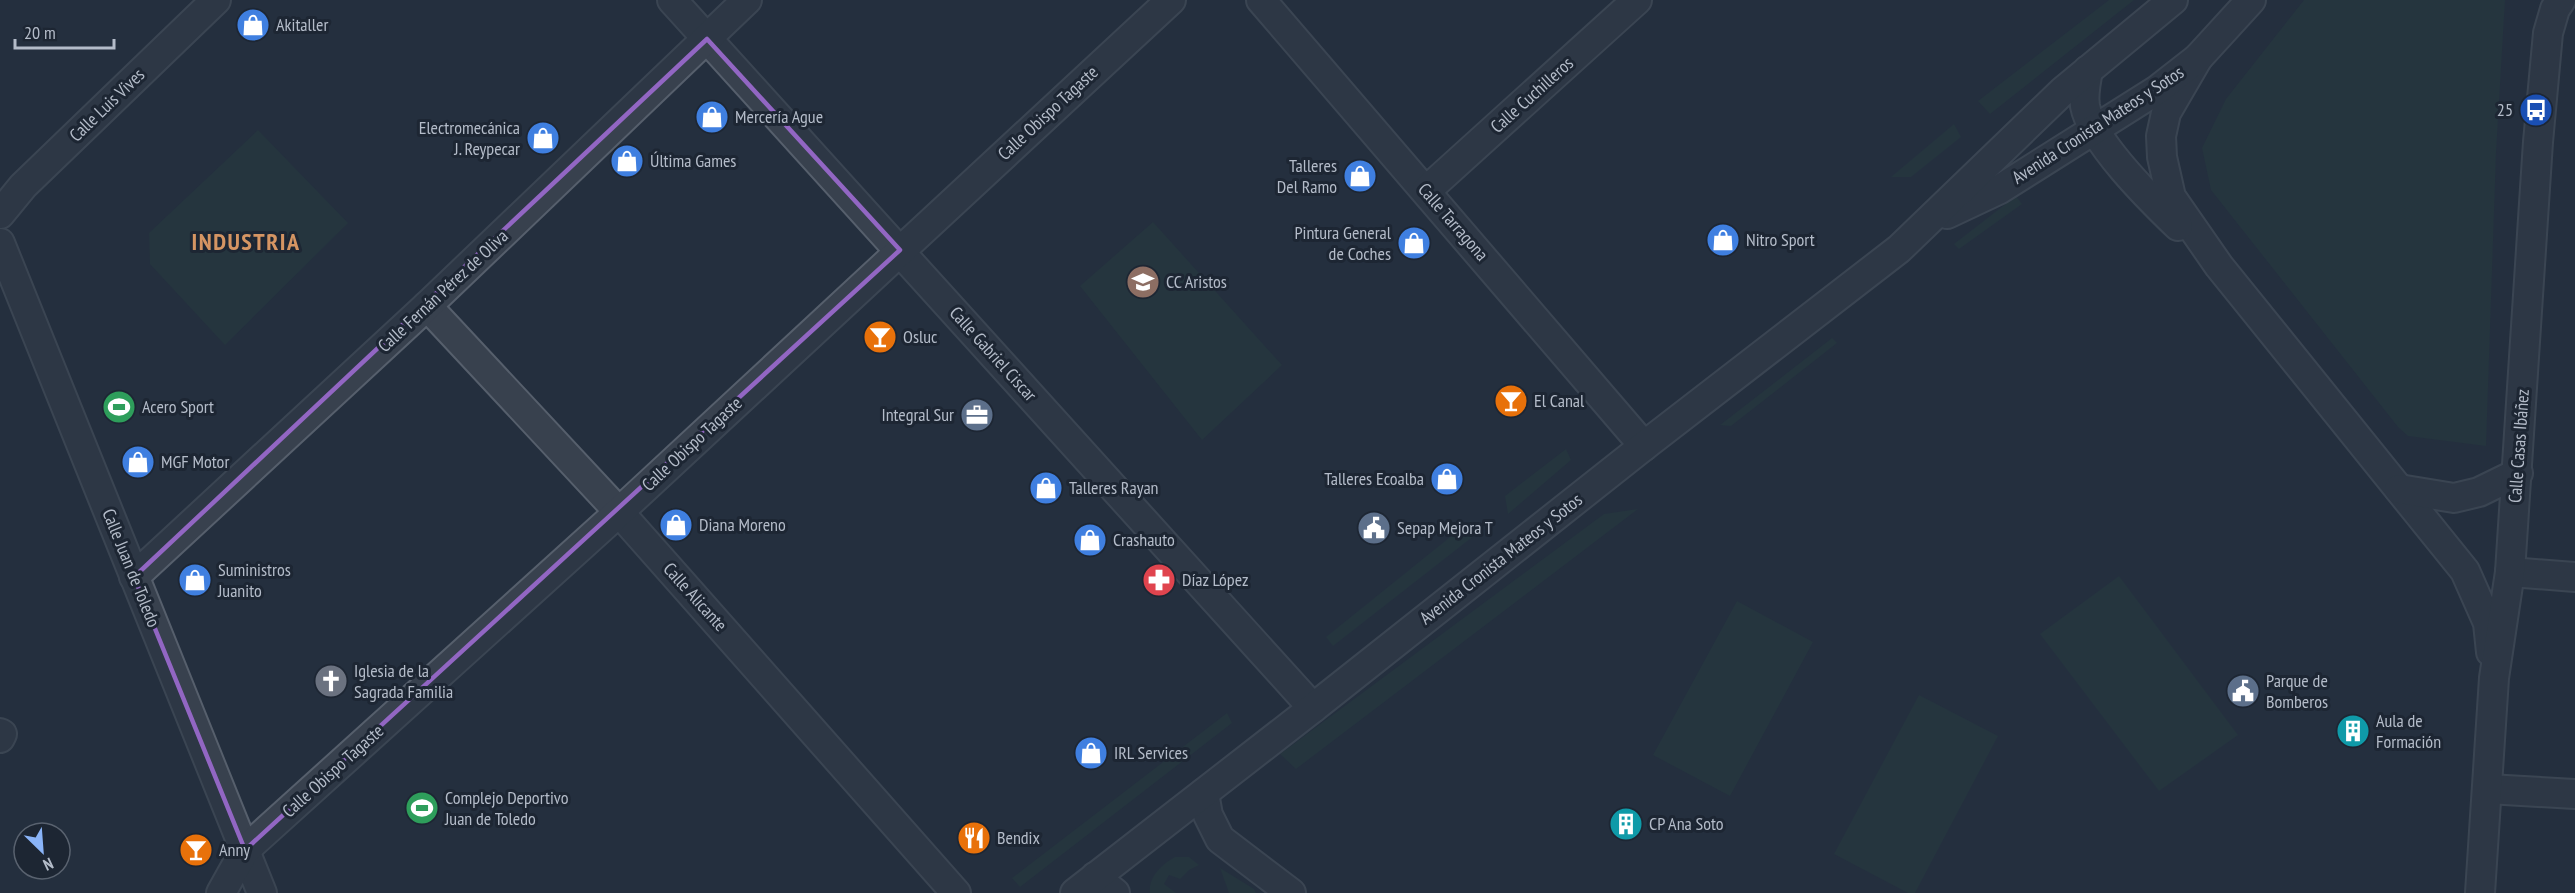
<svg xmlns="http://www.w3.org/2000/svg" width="2575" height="893" font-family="'PT Sans Narrow',sans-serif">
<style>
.green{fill:#263c3f}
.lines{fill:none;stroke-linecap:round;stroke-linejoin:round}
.street-casing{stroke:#565f6c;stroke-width:32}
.street{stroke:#38414e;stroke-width:28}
.marked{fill:none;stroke:#9266c3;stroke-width:4.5;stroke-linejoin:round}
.labels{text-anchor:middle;stroke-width:6;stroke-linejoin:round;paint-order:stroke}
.poi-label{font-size:18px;fill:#b4bcc9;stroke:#1d2633;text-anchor:start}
.street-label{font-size:18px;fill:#b4bcc9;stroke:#1d2633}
.district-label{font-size:24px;font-weight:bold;letter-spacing:1.5px;fill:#d59563;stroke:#1d2633}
</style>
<rect width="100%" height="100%" fill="#242f3e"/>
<!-- green -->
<g class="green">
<path d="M2109,0H2134L1990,114L1978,101Z"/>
<path d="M2304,0H2505L2496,153L2486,446L2408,436L2398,427L2211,190L2202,148L2226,99Z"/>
<path d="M1954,124L1961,137L1911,177H1891Z"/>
<path d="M258,130L348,223L225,345L150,264L149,233Z"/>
<path d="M2016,196L2022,204L1959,249L1954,244Z"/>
<path d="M1153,222L1282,365L1202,440L1080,286Z"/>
<path d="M1832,338L1837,343L1731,426L1720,425Z"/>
<path d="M1566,449L1571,460L1508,514L1505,496Z"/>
<path d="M1638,509L1296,769L1280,754L1604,514Z"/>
<path d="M1470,521L1484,528L1333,646L1326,637Z"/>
<path d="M2119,576L2238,735L2159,791L2040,634Z"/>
<path d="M1737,601L1813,642L1730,796L1653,755Z"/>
<path d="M1919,695L1998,736L1915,893H1908L1834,854Z"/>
<path d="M1227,713L1232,723L1020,887L1012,878Z"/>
<path d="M1175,857H1189L1199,865L1189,870L1180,879L1169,875L1164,884L1176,893H1150C1148,877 1162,864 1175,857Z"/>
<path d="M1220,868L1254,889L1256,893H1229Z"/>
</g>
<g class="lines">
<defs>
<g id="street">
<path d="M672,0L1313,708"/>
<path d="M1261,0L1644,446"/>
<path d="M2198,58L2166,113L2161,136L2162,157L2171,197L2219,266L2465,571L2488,623L2491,652"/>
<path d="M2088,70C2086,82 2083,94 2085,106C2092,142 2151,200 2178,226"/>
<path d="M1426,191L1637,0"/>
<path d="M0,214L23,186L216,0"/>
<path d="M1947,214L2000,189L2157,90L2198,58L2251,0"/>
<path d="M0,243L262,893"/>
<path d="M427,306L619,512L956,893"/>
<path d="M2399,489L2454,498L2479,492L2518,473"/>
<path d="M2510,572L2575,577"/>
<path d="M134,577L427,306L747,0"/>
<path d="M0,733L2,734L0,738"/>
<path d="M2488,789L2575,794"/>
<path d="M1204,793L1208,815L1220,839L1291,893"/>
<path d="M1095,877L1115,893"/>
<path d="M221,893L245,850L619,512L1171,0"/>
<path d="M1075,893L1313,708L1644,446L1899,249L2063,91L2173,0"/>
<path d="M2480,893L2494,678L2510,572L2538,142L2548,33L2555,9L2561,0"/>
</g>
</defs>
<!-- street casing -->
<use href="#street" class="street-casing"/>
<!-- street -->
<use href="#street" class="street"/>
</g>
<!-- marked area -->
<path d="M0 0H2575V893H0ZM707,39L900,250L245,850L134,577Z" fill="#242f3e" fill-opacity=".55" fill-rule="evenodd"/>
<path class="marked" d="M707,39L900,250L245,850L134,577Z"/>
<!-- icons -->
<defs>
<symbol id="shop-disc" viewBox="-11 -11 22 22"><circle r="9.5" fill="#3f7fe0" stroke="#1d2633"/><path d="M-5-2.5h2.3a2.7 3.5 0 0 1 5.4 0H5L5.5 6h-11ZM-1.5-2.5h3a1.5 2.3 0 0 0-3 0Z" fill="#fff"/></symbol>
<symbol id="bus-disc" viewBox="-11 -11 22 22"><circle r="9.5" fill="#1a4fb4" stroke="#1d2633"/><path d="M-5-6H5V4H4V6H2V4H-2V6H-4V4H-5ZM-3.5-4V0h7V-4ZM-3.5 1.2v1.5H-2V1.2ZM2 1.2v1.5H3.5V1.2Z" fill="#fff"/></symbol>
<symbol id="school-disc" viewBox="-11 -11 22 22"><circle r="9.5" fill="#8d6e63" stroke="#1d2633"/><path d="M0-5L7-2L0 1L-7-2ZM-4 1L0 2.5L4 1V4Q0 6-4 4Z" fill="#fff"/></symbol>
<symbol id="bar-disc" viewBox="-11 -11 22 22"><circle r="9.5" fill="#e8710a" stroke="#1d2633"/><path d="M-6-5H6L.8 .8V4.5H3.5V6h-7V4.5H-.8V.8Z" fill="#fff"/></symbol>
<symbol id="stadium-disc" viewBox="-11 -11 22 22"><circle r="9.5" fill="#2e9e5b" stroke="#1d2633"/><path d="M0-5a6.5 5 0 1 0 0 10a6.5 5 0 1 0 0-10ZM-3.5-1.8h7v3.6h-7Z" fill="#fff"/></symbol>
<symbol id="office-disc" viewBox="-11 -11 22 22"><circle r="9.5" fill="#5c6f8a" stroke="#1d2633"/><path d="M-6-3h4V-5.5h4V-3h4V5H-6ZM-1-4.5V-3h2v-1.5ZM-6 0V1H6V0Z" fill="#fff"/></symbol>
<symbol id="civic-disc" viewBox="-11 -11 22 22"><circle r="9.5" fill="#5c6f8a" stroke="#1d2633"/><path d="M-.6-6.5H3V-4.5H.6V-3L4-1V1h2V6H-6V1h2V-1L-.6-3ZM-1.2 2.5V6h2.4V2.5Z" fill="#fff"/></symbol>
<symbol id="pharmacy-disc" viewBox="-11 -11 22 22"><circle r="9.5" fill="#e0444e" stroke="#1d2633"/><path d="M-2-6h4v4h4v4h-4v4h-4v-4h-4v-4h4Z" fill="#fff"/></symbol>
<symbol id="church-disc" viewBox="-11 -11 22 22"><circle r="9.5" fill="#6b7280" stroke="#1d2633"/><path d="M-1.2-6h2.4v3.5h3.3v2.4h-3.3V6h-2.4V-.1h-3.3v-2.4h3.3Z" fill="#fff"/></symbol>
<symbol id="building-disc" viewBox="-11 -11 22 22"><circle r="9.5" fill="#0f9aa8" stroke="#1d2633"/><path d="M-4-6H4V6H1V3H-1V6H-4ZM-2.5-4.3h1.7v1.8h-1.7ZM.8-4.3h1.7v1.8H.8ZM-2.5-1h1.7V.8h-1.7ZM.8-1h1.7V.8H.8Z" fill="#fff"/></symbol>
<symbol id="restaurant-disc" viewBox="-11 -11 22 22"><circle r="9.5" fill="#e8710a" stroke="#1d2633"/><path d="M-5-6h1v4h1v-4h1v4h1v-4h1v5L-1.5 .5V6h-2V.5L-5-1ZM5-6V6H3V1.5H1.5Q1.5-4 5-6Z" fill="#fff"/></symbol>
</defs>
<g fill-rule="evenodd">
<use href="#shop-disc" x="234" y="6" width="38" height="38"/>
<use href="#bus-disc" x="2517" y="91" width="38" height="38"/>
<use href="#shop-disc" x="693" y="98" width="38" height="38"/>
<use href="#shop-disc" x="524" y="119" width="38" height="38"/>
<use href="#shop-disc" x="608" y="142" width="38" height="38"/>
<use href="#shop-disc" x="1341" y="157" width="38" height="38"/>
<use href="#shop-disc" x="1704" y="221" width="38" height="38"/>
<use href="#shop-disc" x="1395" y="224" width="38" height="38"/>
<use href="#school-disc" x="1124" y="263" width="38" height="38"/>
<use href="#bar-disc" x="861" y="318" width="38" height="38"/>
<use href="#bar-disc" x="1492" y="382" width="38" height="38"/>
<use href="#stadium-disc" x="100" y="388" width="38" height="38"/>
<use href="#office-disc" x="958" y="396" width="38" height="38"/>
<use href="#shop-disc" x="119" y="443" width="38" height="38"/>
<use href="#shop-disc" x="1428" y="460" width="38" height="38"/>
<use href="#shop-disc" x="1027" y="469" width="38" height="38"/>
<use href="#shop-disc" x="657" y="506" width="38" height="38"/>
<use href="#civic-disc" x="1355" y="509" width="38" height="38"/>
<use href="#shop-disc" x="1071" y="521" width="38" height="38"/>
<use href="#shop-disc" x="176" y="561" width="38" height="38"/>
<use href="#pharmacy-disc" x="1140" y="561" width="38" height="38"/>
<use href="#church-disc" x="312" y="662" width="38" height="38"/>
<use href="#civic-disc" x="2224" y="672" width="38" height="38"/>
<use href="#building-disc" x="2334" y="712" width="38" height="38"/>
<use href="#shop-disc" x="1072" y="734" width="38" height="38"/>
<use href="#stadium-disc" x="403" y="789" width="38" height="38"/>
<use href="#building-disc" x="1607" y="805" width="38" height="38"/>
<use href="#restaurant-disc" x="955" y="819" width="38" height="38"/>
<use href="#bar-disc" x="177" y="831" width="38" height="38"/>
</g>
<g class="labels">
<!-- poi labels -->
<g class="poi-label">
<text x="276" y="31">Akitaller</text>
<text x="2513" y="116" text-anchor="end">25</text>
<text x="735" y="123">Mercería Ague</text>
<text x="520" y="134" text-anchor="end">Electromecánica<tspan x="520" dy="21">J. Reypecar</tspan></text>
<text x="650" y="167">Última Games</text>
<text x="1337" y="172" text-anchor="end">Talleres<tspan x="1337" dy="21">Del Ramo</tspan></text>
<text x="1391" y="239" text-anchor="end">Pintura General<tspan x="1391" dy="21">de Coches</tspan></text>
<text x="1746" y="246">Nitro Sport</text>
<text x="1166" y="288">CC Aristos</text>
<text x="903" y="343">Osluc</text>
<text x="1534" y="407">El Canal</text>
<text x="142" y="413">Acero Sport</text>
<text x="954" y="421" text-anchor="end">Integral Sur</text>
<text x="161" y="468">MGF Motor</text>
<text x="1424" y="485" text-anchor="end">Talleres Ecoalba</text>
<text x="1069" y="494">Talleres Rayan</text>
<text x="699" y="531">Diana Moreno</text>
<text x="1397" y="534">Sepap Mejora T</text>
<text x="1113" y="546">Crashauto</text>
<text x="218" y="576">Suministros<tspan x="218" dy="21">Juanito</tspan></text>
<text x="1182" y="586">Díaz López</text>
<text x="354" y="677">Iglesia de la<tspan x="354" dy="21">Sagrada Familia</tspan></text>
<text x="2266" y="687">Parque de<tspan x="2266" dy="21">Bomberos</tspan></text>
<text x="2376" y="727">Aula de<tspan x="2376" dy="21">Formación</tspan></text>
<text x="1114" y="759">IRL Services</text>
<text x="445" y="804">Complejo Deportivo<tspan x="445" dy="21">Juan de Toledo</tspan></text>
<text x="1649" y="830">CP Ana Soto</text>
<text x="997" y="844">Bendix</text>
<text x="219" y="856">Anny</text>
</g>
<!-- street labels -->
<g class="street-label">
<text transform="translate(1532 95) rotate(-42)" y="6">Calle Cuchilleros</text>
<text transform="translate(107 105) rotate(-44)" y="6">Calle Luis Vives</text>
<text transform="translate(1048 113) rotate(-43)" y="6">Calle Obispo Tagaste</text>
<text transform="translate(2098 125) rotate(-33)" y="6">Avenida Cronista Mateos y Sotos</text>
<text transform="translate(1453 222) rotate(49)" y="6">Calle Tarragona</text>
<text transform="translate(443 291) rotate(-43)" y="6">Calle Fernán Pérez de Oliva</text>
<text transform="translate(993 354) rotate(48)" y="6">Calle Gabriel Ciscar</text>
<text transform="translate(692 444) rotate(-43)" y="6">Calle Obispo Tagaste</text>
<text transform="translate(2519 446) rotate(-86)" y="6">Calle Casas Ibáñez</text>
<text transform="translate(1501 559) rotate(-38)" y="6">Avenida Cronista Mateos y Sotos</text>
<text transform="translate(131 568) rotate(68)" y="6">Calle Juan de Toledo</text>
<text transform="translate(695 597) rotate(48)" y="6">Calle Alicante</text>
<text transform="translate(333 771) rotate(-42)" y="6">Calle Obispo Tagaste</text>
</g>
<!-- district labels -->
<g class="district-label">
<text x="246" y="250">INDUSTRIA</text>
</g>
</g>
<!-- north arrow -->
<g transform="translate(42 851) rotate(155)"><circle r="28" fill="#1d2633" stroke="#59626f" stroke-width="1.5"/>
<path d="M0-4.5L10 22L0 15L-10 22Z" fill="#8ab4f8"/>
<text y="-9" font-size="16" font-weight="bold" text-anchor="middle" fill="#b4bcc9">N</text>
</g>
<!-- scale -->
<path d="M15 39v9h99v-9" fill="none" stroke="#b4bcc9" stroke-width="3"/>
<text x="24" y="39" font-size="18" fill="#b4bcc9" stroke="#1d2633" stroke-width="4.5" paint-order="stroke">20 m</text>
</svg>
